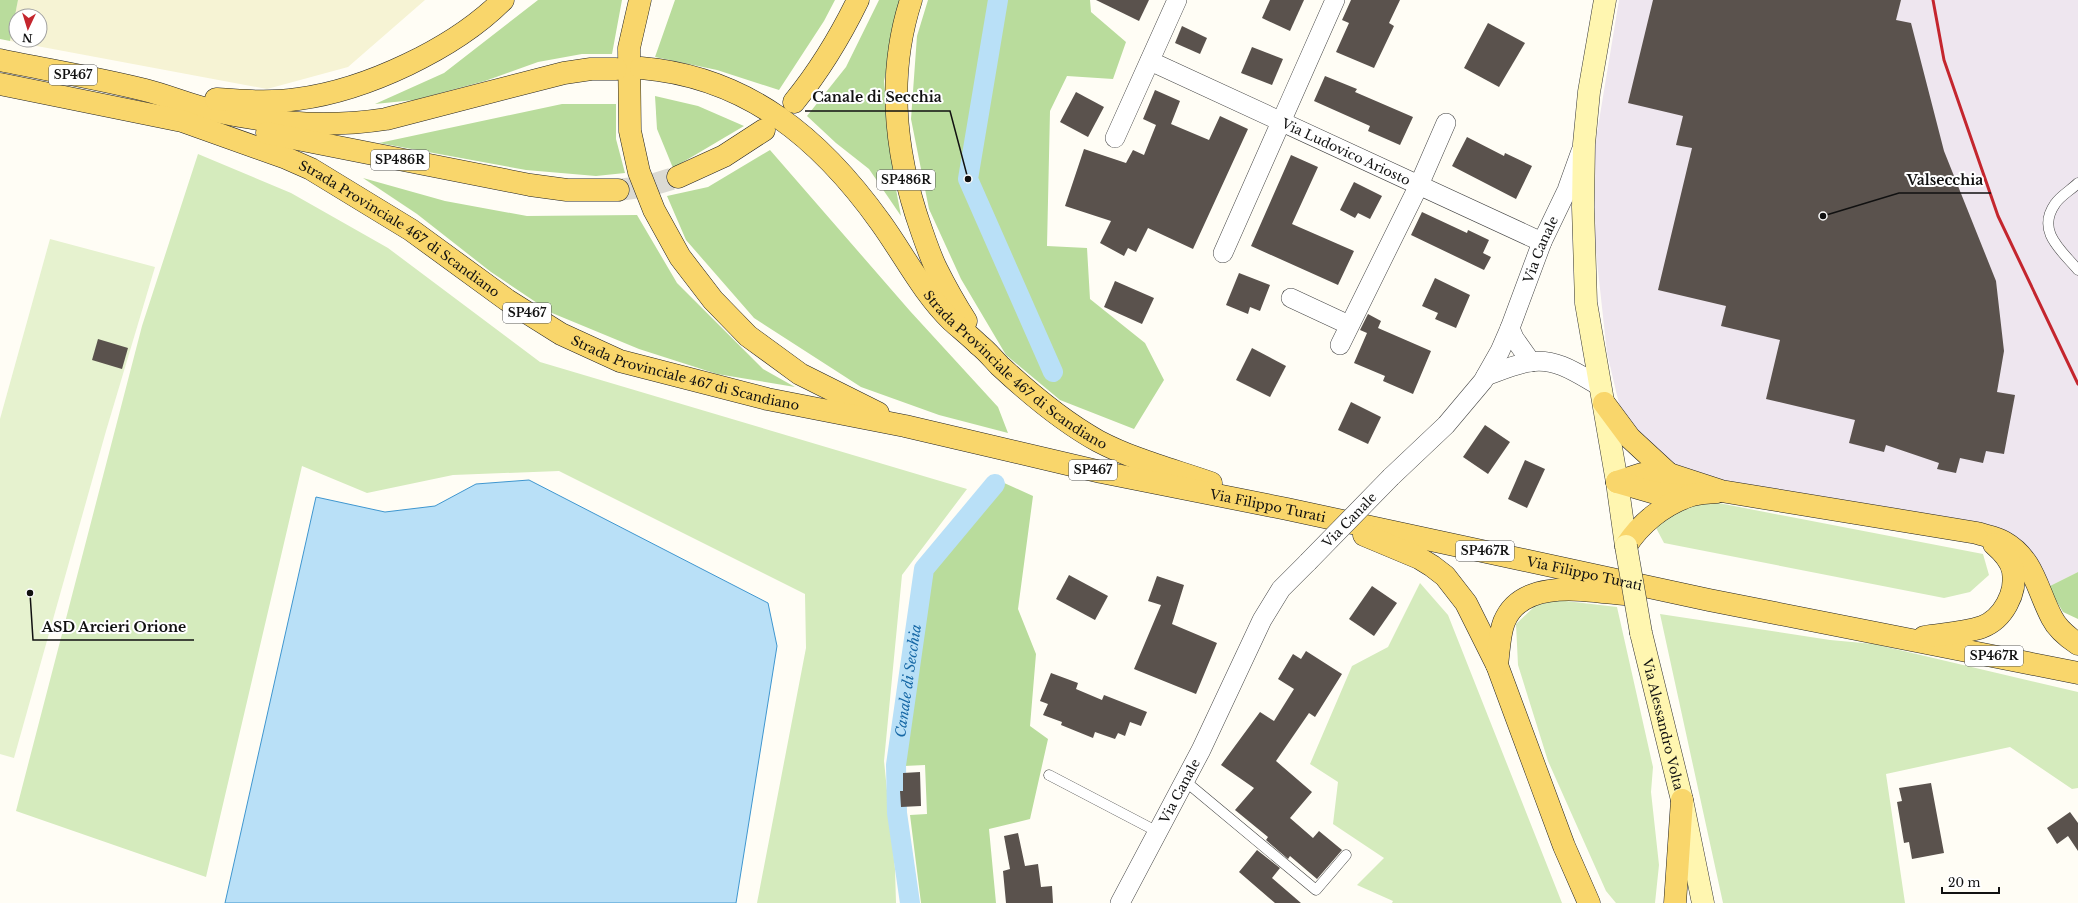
<svg xmlns="http://www.w3.org/2000/svg" width="2078" height="903" font-family="'Libre Baskerville',serif">
<style>
.industrial{fill:#eee6ef}
.farmland{fill:#f6f3d4;fill-rule:evenodd}
.green{fill:#d5ebbd}
.forest{fill:#b9dc9c}
.pitch{fill:#e6f2cf}
.water{fill:#b9e0f7;stroke:#3f96cf}
.lines{fill:none;stroke-linecap:round;stroke-linejoin:round}
.canal{stroke:#b9e0f7;stroke-width:20}
.building{fill:#5a524d}
.primary-tunnel{stroke:#dbdad3;stroke-width:22;stroke-dasharray:22 11;stroke-linecap:butt}
.service-casing{stroke:#444;stroke-width:11}
.minor-casing{stroke:#444;stroke-width:20}
.secondary-casing{stroke:#333;stroke-width:23}
.primary-casing{stroke:#222;stroke-width:23}
.service{stroke:#fff;stroke-width:10}
.minor{stroke:#fff;stroke-width:19}
.secondary{stroke:#fff6b0;stroke-width:22}
.primary{stroke:#f9d66b;stroke-width:22}
.rail{stroke:#c4262e;stroke-width:3}
.minor-bridge-casing{stroke:#444;stroke-width:20;stroke-linecap:butt}
.secondary-bridge-casing{stroke:#333;stroke-width:23;stroke-linecap:butt}
.minor-bridge{stroke:#fff;stroke-width:19}
.secondary-bridge{stroke:#fff6b0;stroke-width:22}
.labels{text-anchor:middle;stroke-width:4;stroke-linejoin:round;paint-order:stroke}
.shield{fill:#fff;stroke:#585858;stroke-width:1}
.shield-label{font-size:12px;font-weight:bold;fill:#111}
.street-label{font-size:13px;fill:#111;stroke:#fff}
.water-label{font-size:14px;font-style:italic;fill:#1768a6;stroke:#fff}
.leader{fill:none;stroke:#111;stroke-width:1.5}
.callout-dot{fill:#111;stroke:#fff;stroke-width:1.5}
.callout-label{font-size:14px;text-anchor:middle;font-weight:bold;fill:#111;stroke:#fff;stroke-width:4;stroke-linejoin:round;paint-order:stroke}
</style>
<rect width="100%" height="100%" fill="#fffdf5"/>
<!-- industrial -->
<path class="industrial" d="M1619,0H2078V572L2048,587L2029,551L1723,483L1671,465L1641,437L1620,408L1607,353L1595,243V145Z"/>
<!-- farmland -->
<path class="farmland" d="M18,0H425L348,67L267,89L10,41ZM16,16H40V40H16Z"/>
<!-- green -->
<g class="green">
<path d="M198,154L291,193L388,248L540,362L967,489L902,575L884,761L895,869L896,903H757L806,648L805,594L559,471L453,475L367,493L302,466L206,877L16,811L142,326Z"/>
<path d="M1708,501L1983,554L1989,575L1970,592L1944,598L1664,543L1654,524L1679,510Z"/>
<path d="M1420,583L1448,615L1562,903H1392L1393,901L1357,885L1384,858L1333,824L1338,782L1310,764L1352,666L1388,647Z"/>
<path d="M1557,600L1617,607L1653,767L1651,792L1659,865L1655,903H1616L1606,891L1548,761L1518,665L1516,624L1535,606Z"/>
<path d="M1660,614L1830,640L1874,644L2078,692V788L2072,789L2010,747L1886,774L1905,903H1723Z"/>
</g>
<!-- forest -->
<g class="forest">
<path d="M0,0H18L10,41L0,39Z"/>
<path d="M538,0H622L612,54H582L538,62L485,81L414,100L375,104L444,73Z"/>
<path d="M675,0H835L824,21L779,90L717,70L655,57Z"/>
<path d="M879,0H904L884,81L893,173L901,216L869,169L836,143L807,116L846,67Z"/>
<path d="M928,0H1090L1091,12L1126,42L1113,79L1067,76L1050,111L1047,246L1087,248L1090,299L1145,343L1164,380L1134,429L1060,400L1006,355L961,279L929,209L911,119L917,36Z"/>
<path d="M655,96L698,106L744,126L673,168L657,129Z"/>
<path d="M562,104H616V139L625,173L596,176L526,170L379,143Z"/>
<path d="M770,150L910,311L998,407L1008,433L939,415L861,387L754,318L686,240L667,196L708,187Z"/>
<path d="M363,178L445,201L527,216L637,215L677,283L763,369L795,387L717,374L639,349L552,313L491,272L417,214Z"/>
<path d="M1002,482L1033,496L1018,609L1036,654L1030,726L1048,739L1030,819L989,829L996,903H921L910,815L927,814L925,765L904,766L931,570Z"/>
<path d="M2078,572V619L2063,612L2048,587Z"/>
</g>
<!-- pitch -->
<path class="pitch" d="M50,239L155,267L106,431L14,758L0,754V419Z"/>
<!-- water -->
<path class="water" d="M529,480L768,603L777,646L736,903H225L316,497L385,512L435,506L476,484Z"/>
<g class="lines">
<!-- canal -->
<g class="canal">
<path d="M998,0L968,179L1053,372"/>
<path id="s1" d="M910,903L897,813L896,765L924,569L995,484"/>
</g>
</g>
<!-- building -->
<g class="building">
<path d="M1096,0H1149L1139,21Z"/>
<path d="M1270,0H1304L1290,31L1262,18Z"/>
<path d="M1351,0H1400L1389,23L1394,26L1374,68L1336,52L1349,23L1342,20Z"/>
<path d="M1653,0H1901L1896,20L1911,23L1944,151L1996,281L2004,351L1997,392L2015,395L2004,454L1986,451L1983,463L1960,458L1956,473L1937,469L1939,463L1886,445L1884,452L1849,443L1855,420L1766,399L1780,340L1721,326L1726,306L1658,290L1692,148L1676,145L1683,116L1628,103Z"/>
<path d="M1488,23L1525,43L1499,87L1464,68Z"/>
<path d="M1182,26L1207,38L1200,54L1175,43Z"/>
<path d="M1252,47L1283,59L1272,85L1241,73Z"/>
<path d="M1325,76L1357,89L1355,92L1413,117L1400,145L1368,131L1370,126L1314,101Z"/>
<path d="M1155,90L1180,101L1171,124L1209,140L1220,116L1248,129L1193,249L1148,228L1136,252L1128,248L1124,256L1100,243L1111,221L1065,206L1084,149L1126,163L1133,150L1144,155L1156,125L1143,119Z"/>
<path d="M1076,92L1104,107L1088,137L1060,122Z"/>
<path d="M1467,137L1504,156L1505,153L1532,166L1516,199L1452,166Z"/>
<path d="M1291,155L1318,167L1292,224L1354,251L1338,285L1251,246Z"/>
<path d="M1354,182L1382,196L1370,219L1358,213L1355,218L1340,210Z"/>
<path d="M1422,212L1467,233L1468,230L1489,240L1483,253L1491,257L1484,270L1411,235Z"/>
<path d="M1239,273L1270,285L1260,311L1250,307L1248,314L1226,305Z"/>
<path d="M1435,278L1470,295L1456,328L1435,319L1438,313L1422,306Z"/>
<path d="M1115,281L1154,298L1142,324L1104,307Z"/>
<path d="M1368,314L1381,321L1378,328L1431,351L1413,394L1383,381L1385,376L1354,363L1367,333L1360,330Z"/>
<path d="M98,339L128,348L122,369L92,360Z"/>
<path d="M1252,348L1286,366L1270,397L1236,380Z"/>
<path d="M1351,402L1381,417L1368,444L1338,430Z"/>
<path d="M1485,425L1510,442L1488,474L1463,457Z"/>
<path d="M1525,460L1545,469L1527,508L1508,499Z"/>
<path d="M1069,575L1108,596L1095,620L1056,599Z"/>
<path d="M1157,576L1184,585L1172,624L1217,643L1196,694L1134,669L1161,605L1148,601Z"/>
<path d="M1372,586L1397,603L1374,636L1349,619Z"/>
<path d="M1306,651L1342,674L1315,717L1309,713L1276,761L1312,792L1290,818L1313,838L1319,831L1342,850L1317,879L1290,856L1288,859L1266,840L1268,837L1235,810L1254,788L1221,765L1260,712L1274,721L1294,689L1278,679L1293,654L1301,659Z"/>
<path d="M1051,673L1078,683L1076,689L1102,700L1104,695L1147,712L1141,726L1130,722L1125,736L1118,733L1115,739L1095,732L1093,738L1061,725L1062,722L1043,715L1048,704L1040,701Z"/>
<path d="M920,772L921,806L901,807L900,791H903V773Z"/>
<path d="M1931,783L1944,853L1912,859L1909,842L1904,843L1897,802L1902,801L1899,788Z"/>
<path d="M2070,812L2078,823V851L2068,836L2057,844L2047,828Z"/>
<path d="M1018,833L1025,866L1038,864L1041,887L1052,886L1053,903H1006L1003,871L1010,869L1004,836Z"/>
<path d="M1257,850L1280,868L1272,878L1301,903H1275L1239,872Z"/>
</g>
<g class="lines">
<!-- primary-tunnel -->
<path class="primary-tunnel" d="M618,190L648,186L678,177"/>
<defs>
<g id="service">
<path d="M2078,183C2071,190 2060,196 2055,204C2036,231 2061,250 2078,270"/>
<path d="M1049,775L1158,832"/>
<path d="M1185,781L1316,890L1346,855"/>
</g>
<g id="minor">
<path id="s2" d="M1150,61L1542,242"/>
<path d="M1115,138L1177,0"/>
<path d="M1223,253L1335,0"/>
<path d="M1291,298L1349,325"/>
<path d="M1510,328L1514,338L1531,362"/>
<path d="M1340,345L1419,185L1446,123"/>
<path d="M1486,376C1500,371 1515,364 1530,362C1556,357 1580,375 1601,387"/>
<path id="s3" d="M1391,477L1446,425L1483,381L1500,351L1510,328L1542,242L1567,190L1581,151"/>
<path id="s4" d="M1120,903L1201,750L1262,620L1281,589L1308,562"/>
</g>
<g id="secondary">
<path d="M1605,0L1589,92L1584,144L1583,207L1586,303L1617,482L1626,546"/>
<path id="s5" d="M1641,633L1682,800L1703,903"/>
</g>
<g id="primary">
<path d="M640,0L629,48L630,131L639,172L654,210L680,257L713,300L748,336L800,374L878,413"/>
<path d="M911,0C888,71 894,144 916,214C922,232 928,251 936,268C945,286 955,304 966,321"/>
<path d="M0,60C48,70 97,78 145,90C169,96 191,106 215,111C272,124 328,128 386,119L564,73L591,69H616"/>
<path id="s6" d="M641,68C748,77 821,139 881,223C904,255 923,293 952,321C961,329 971,337 979,345C987,351 993,359 1000,366C1030,394 1062,421 1098,441C1134,460 1174,470 1211,483"/>
<path id="s7" d="M0,84L182,121L286,158L311,169L411,230L507,300L561,334L620,361L767,399L905,426L1101,472L1287,509L1709,600L2078,673"/>
<path d="M216,99C244,101 271,103 298,99C366,90 454,49 503,0"/>
<path d="M794,102C820,70 840,37 858,0"/>
<path d="M267,133L530,185L567,190H618"/>
<path d="M678,177L724,156L764,130"/>
<path d="M1604,403L1630,438L1669,474"/>
<path d="M1617,482L1642,474H1669L1721,491L1977,533C1986,536 1996,537 2004,542C2034,559 2037,590 2052,618C2057,628 2069,638 2078,644"/>
<path d="M1617,482L1655,493L1688,496"/>
<path d="M1364,535L1419,558L1432,566L1445,576L1466,603L1497,665L1564,846L1589,903"/>
<path d="M1626,546C1640,524 1663,505 1689,496C1698,493 1708,493 1717,492"/>
<path d="M1924,637C1943,634 1964,633 1982,627C2003,619 2017,593 2013,571C2011,560 2002,551 1994,544"/>
<path d="M1497,665C1499,651 1499,635 1504,622C1523,575 1593,592 1632,595"/>
<path d="M1675,903L1682,800"/>
</g>
</defs>
<!-- service casing -->
<use href="#service" class="service-casing"/>
<!-- minor casing -->
<use href="#minor" class="minor-casing"/>
<!-- secondary casing -->
<use href="#secondary" class="secondary-casing"/>
<!-- primary casing -->
<use href="#primary" class="primary-casing"/>
<!-- service -->
<use href="#service" class="service"/>
<!-- minor -->
<use href="#minor" class="minor"/>
<!-- secondary -->
<use href="#secondary" class="secondary"/>
<!-- primary -->
<use href="#primary" class="primary"/>
<!-- rail -->
<path class="rail" d="M1933,0L1944,60L1998,216L2078,384"/>
<defs>
<g id="minor-bridge">
<path id="s8" d="M1308,562L1391,477"/>
</g>
<path id="secondary-bridge" d="M1626,546L1641,633"/>
</defs>
<!-- minor-bridge casing -->
<use href="#minor-bridge" class="minor-bridge-casing"/>
<!-- secondary-bridge casing -->
<use href="#secondary-bridge" class="secondary-bridge-casing"/>
<!-- minor-bridge -->
<use href="#minor-bridge" class="minor-bridge"/>
<!-- secondary-bridge -->
<use href="#secondary-bridge" class="secondary-bridge"/>
</g>
<g class="labels">
<!-- shield labels -->
<g class="shield">
<rect x="49" y="65" width="48" height="20" rx="3"/>
<rect x="371" y="150" width="58" height="20" rx="3"/>
<rect x="877" y="170" width="58" height="20" rx="3"/>
<rect x="503" y="303" width="48" height="20" rx="3"/>
<rect x="1069" y="460" width="48" height="20" rx="3"/>
<rect x="1456" y="541" width="58" height="20" rx="3"/>
<rect x="1965" y="646" width="58" height="20" rx="3"/>
</g>
<g class="shield-label">
<text x="73" y="79">SP467</text>
<text x="400" y="164">SP486R</text>
<text x="906" y="184">SP486R</text>
<text x="527" y="317">SP467</text>
<text x="1093" y="474">SP467</text>
<text x="1485" y="555">SP467R</text>
<text x="1994" y="660">SP467R</text>
</g>
<!-- street labels -->
<g class="street-label">
<text dy="5" stroke="none"><textPath href="#s2" startOffset="216">Via Ludovico Ariosto</textPath></text>
<text dy="5" stroke="none"><textPath href="#s7" startOffset="430">Strada Provinciale 467 di Scandiano</textPath></text>
<text dy="5" stroke="none"><textPath href="#s3" startOffset="277">Via Canale</textPath></text>
<text dy="5" stroke="none"><textPath href="#s6" startOffset="497">Strada Provinciale 467 di Scandiano</textPath></text>
<text dy="5" stroke="none"><textPath href="#s7" startOffset="754">Strada Provinciale 467 di Scandiano</textPath></text>
<text dy="5" stroke="none"><textPath href="#s7" startOffset="1352">Via Filippo Turati</textPath></text>
<text dy="5" stroke="none"><textPath href="#s8" startOffset="59">Via Canale</textPath></text>
<text dy="5" stroke="none"><textPath href="#s7" startOffset="1676">Via Filippo Turati</textPath></text>
<text dy="5" stroke="none"><textPath href="#s5" startOffset="94">Via Alessandro Volta</textPath></text>
<text dy="5" stroke="none"><textPath href="#s4" startOffset="127">Via Canale</textPath></text>
</g>
<!-- water labels -->
<g class="water-label">
<text dy="5" stroke="none"><textPath href="#s1" startOffset="224">Canale di Secchia</textPath></text>
</g>
</g>
<!-- callouts -->
<path class="leader" d="M968 179L950 111H805M1823 216L1899 193H1991M30 593L33 640H194"/>
<g class="callout-dot">
<circle cx="968" cy="179" r="4"/>
<circle cx="1823" cy="216" r="4"/>
<circle cx="30" cy="593" r="4"/>
</g>
<g class="callout-label">
<text x="877" y="102">Canale di Secchia</text>
<text x="1945" y="185">Valsecchia</text>
<text x="114" y="632">ASD Arcieri Orione</text>
</g>
<!-- north arrow -->
<g transform="translate(28 28) rotate(184)"><circle r="19" fill="#ffffff" stroke="#a0a0a0"/>
<path d="M0-3L7 15L0 10L-7 15Z" fill="#c4262e"/>
<text y="-6" font-size="11" font-weight="bold" text-anchor="middle" fill="#111111">N</text>
</g>
<!-- scale -->
<path d="M1942 887v6h57v-6" fill="none" stroke="#111111" stroke-width="2"/>
<text x="1948" y="887" font-size="12" fill="#111111" stroke="#ffffff" stroke-width="3" paint-order="stroke">20 m</text>
</svg>
